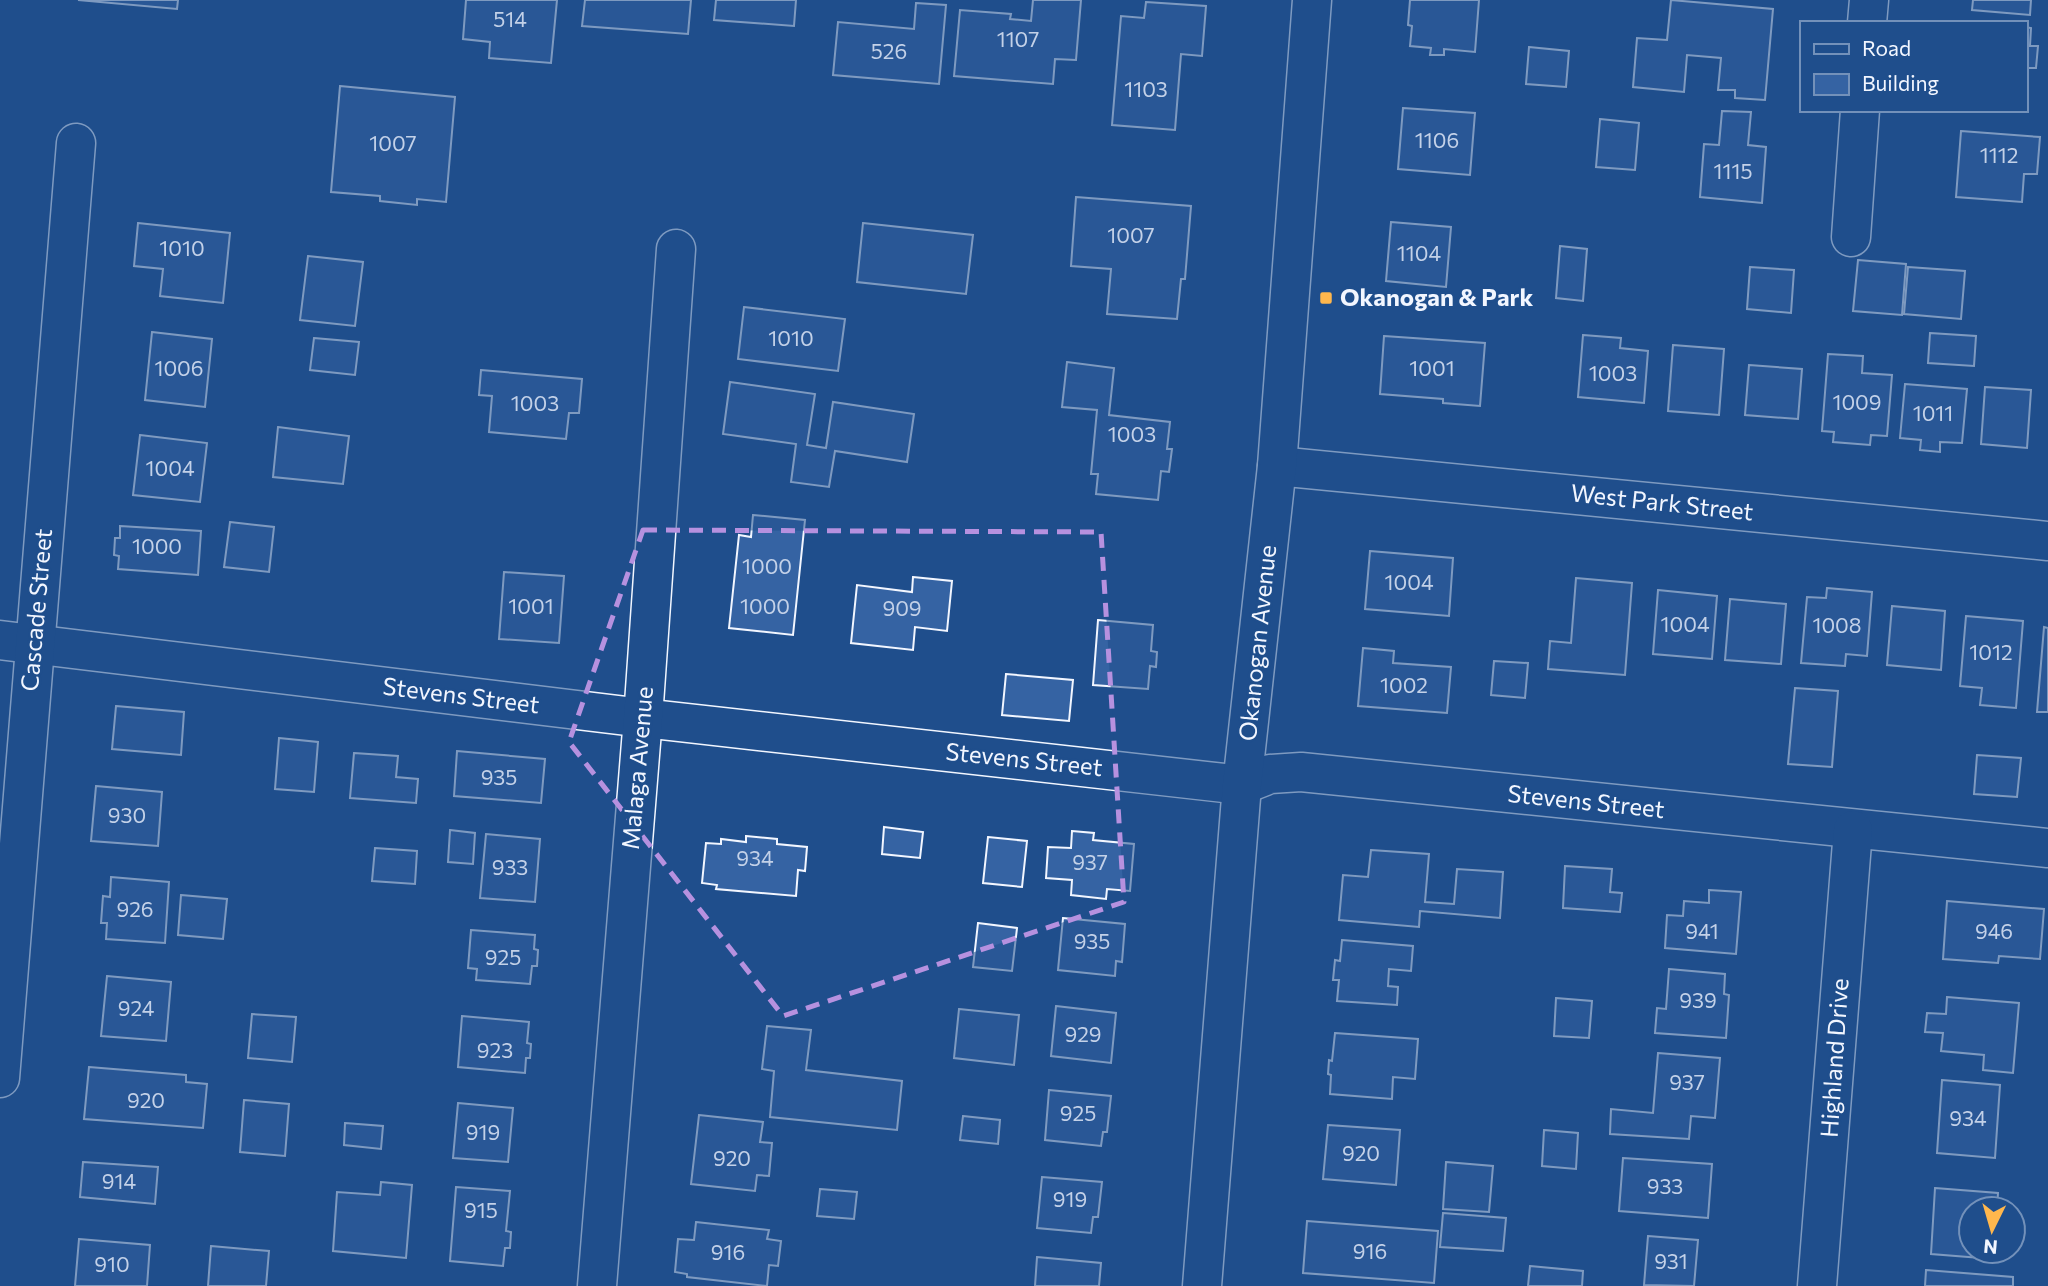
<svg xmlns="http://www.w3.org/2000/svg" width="2048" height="1286" font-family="Commissioner,sans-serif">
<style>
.building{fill:#3563a3;stroke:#f2f6ff;stroke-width:2}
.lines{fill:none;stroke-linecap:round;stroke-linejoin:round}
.minor-casing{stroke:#f2f6ff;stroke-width:41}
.minor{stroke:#1f4e8c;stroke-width:38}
.marked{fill:none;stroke:#b691df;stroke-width:5;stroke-dasharray:14 9;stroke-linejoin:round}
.poi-dot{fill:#ffb74d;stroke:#1f4e8c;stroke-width:2.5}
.labels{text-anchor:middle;stroke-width:5;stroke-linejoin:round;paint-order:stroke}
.number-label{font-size:21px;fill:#c3d1e8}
.poi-label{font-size:24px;font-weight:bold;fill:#f2f6ff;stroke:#1f4e8c;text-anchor:start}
.street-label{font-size:24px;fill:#f2f6ff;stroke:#1f4e8c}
</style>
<rect width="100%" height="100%" fill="#1f4e8c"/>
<!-- building -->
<g class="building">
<path d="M78,0H178L177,9Z"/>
<path d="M466,0H557L551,63L489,58L490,42L463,39Z"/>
<path d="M585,0H691L688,34L582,26Z"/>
<path d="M716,0H796L794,26L714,20Z"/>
<path d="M1033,0H1081L1076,60L1055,59L1053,84L954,76L960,10L1011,14L1010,19L1031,21Z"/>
<path d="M1410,0H1479L1475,52L1444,49V55H1430L1431,48L1410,46L1412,26L1408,25Z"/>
<path d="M1671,0L1773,9L1765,100L1735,98V90H1718L1721,58L1687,55L1684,92L1633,87L1637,38L1667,40Z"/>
<path d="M1973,0H2031L2030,15L1972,10Z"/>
<path d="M1146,2L1206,6L1202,56L1181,54L1175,130L1112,125L1121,16L1144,18Z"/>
<path d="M916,3L946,5L939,84L833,75L838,22L914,29Z"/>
<path d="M2025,27L2031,28L2030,46H2038L2036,68H2028L2027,80Z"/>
<path d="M1529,47L1569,51L1566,87L1526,84Z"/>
<path d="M340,86L455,97L446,202L417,199V205L380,201V196L331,192Z"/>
<path d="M1403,108L1475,113L1470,175L1398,169Z"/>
<path d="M1722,111L1751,112L1748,145L1766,147L1762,203L1700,197L1704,144L1719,145Z"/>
<path d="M1600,119L1639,123L1635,170L1596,167Z"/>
<path d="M1961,131L2040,137L2037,174H2024L2022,202L1956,197Z"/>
<path d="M1076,197L1191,206L1185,279H1181L1177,319L1107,314L1111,269L1071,266Z"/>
<path d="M1391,222L1451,227L1446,287L1386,281Z"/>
<path d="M138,223L230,233L223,303L160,296L163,269L134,266Z"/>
<path d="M863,223L973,235L966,294L857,282Z"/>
<path d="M1560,246L1587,249L1583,301L1556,298Z"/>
<path d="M308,256L363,262L355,326L300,320Z"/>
<path d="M1858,260L1906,264L1902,315L1853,311Z"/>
<path d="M1750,267L1794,270L1791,313L1747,309Z"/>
<path d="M1908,267L1965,271L1961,319L1904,314Z"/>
<path d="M744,307L845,319L838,371L738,359Z"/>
<path d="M152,332L212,339L205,407L145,400Z"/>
<path d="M1930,333L1976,336L1974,366L1928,363Z"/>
<path d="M1583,335L1621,338L1620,348L1648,351L1644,403L1578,397Z"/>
<path d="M1384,336L1485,343L1480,406L1443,403V399L1380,394Z"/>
<path d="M314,338L359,342L355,375L310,370Z"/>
<path d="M1673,345L1724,349L1719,415L1668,411Z"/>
<path d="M1828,354L1863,356L1862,373L1892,375L1887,436L1871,435L1870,445L1833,442L1834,432L1822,431Z"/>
<path d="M1067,362L1114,368L1109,415L1170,422L1167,449H1172L1169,472L1161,471L1158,500L1096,494L1098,474H1091L1097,410L1062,407Z"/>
<path d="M1749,365L1802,369L1798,419L1745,415Z"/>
<path d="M481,370L582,379L579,413H569L566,439L489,432L492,396L479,395Z"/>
<path d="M730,382L815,394L807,445L826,448L833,402L914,414L907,462L835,451L829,487L791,482L796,444L723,434Z"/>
<path d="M1905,384L1967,389L1962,443L1940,442V452L1920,450L1921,440L1900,438Z"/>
<path d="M1985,387L2031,390L2027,448L1981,444Z"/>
<path d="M278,427L349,436L343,484L273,477Z"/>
<path d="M140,435L207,443L200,502L133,495Z"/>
<path d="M753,515L805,520L793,635L729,628L739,535L751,537Z"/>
<path d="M230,522L274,527L269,572L224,567Z"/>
<path d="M120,526L201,531L198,575L118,569L119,556L114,555L115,538H120Z"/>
<path d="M1370,551L1453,558L1449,616L1365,609Z"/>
<path d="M504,572L564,576L559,643L499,639Z"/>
<path d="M913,577L952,581L947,631L915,627L913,650L851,643L857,585L912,592Z"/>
<path d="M1576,578L1632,583L1625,675L1548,669L1550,641L1571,643Z"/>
<path d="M1827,588L1872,592L1867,656L1846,654L1845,666L1801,663L1807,597L1826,598Z"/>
<path d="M1658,590L1717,596L1712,659L1653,654Z"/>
<path d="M1730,599L1786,604L1781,664L1725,660Z"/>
<path d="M1892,606L1945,611L1941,670L1887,665Z"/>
<path d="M1966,616L2023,621L2016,708L1980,705L1982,688L1960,686Z"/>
<path d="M1098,620L1153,625L1151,651L1157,652L1156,667L1150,666L1148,689L1093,685Z"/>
<path d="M2044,627L2048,628V712H2037Z"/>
<path d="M1363,648L1394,651L1393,663L1451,667L1447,713L1358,706Z"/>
<path d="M1494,661L1528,663L1525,698L1491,695Z"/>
<path d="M1006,674L1073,680L1069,721L1002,715Z"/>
<path d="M1795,688L1838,691L1832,767L1788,764Z"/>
<path d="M116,706L184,712L181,755L112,749Z"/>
<path d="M279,738L318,742L314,792L275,789Z"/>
<path d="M457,751L545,759L541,803L454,796Z"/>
<path d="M354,753L398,756L396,777L418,779L416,803L350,798Z"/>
<path d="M1977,755L2021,758L2017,797L1974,794Z"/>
<path d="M96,786L162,792L158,846L91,841Z"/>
<path d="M884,827L923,832L920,858L882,854Z"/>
<path d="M450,830L475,833L473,864L448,862Z"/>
<path d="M1072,831L1094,833L1093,840L1134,844L1130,891L1107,889L1106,899L1071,895L1072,880L1046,878L1048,847L1071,848Z"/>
<path d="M486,834L540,839L535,902L480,898Z"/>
<path d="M746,836L777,839V844L807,847L805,871L798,870L796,896L716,889L717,885L702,883L706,843L721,844V839L746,842Z"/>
<path d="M988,837L1027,841L1022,887L983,883Z"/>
<path d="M375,848L417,851L415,884L372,881Z"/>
<path d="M1371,850L1429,854L1425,902L1454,904L1457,869L1503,872L1500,918L1420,911L1419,927L1339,920L1343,875L1368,877Z"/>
<path d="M1565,866L1612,869L1610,892L1622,893L1620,912L1563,908Z"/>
<path d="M111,877L169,882L165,943L106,939L107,923H101L103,896L110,897Z"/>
<path d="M1709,890L1741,892L1736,954L1665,948L1667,915L1683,916L1684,901L1709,903Z"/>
<path d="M181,895L227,899L223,939L178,935Z"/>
<path d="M1947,901L2044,909L2040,959L1999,956L1998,963L1943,959Z"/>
<path d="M1063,918L1125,924L1122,962L1116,961L1115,976L1058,970Z"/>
<path d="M978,923L1017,928L1012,971L973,967Z"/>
<path d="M471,930L535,935L534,949L538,950L537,966H532L530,984L476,980L477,969L468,968Z"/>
<path d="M1342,940L1413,946L1411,971L1389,969L1388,986L1398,987L1397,1005L1337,1001L1339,980H1333L1335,960L1340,961Z"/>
<path d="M1669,969L1725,974L1724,994L1729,995L1726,1038L1655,1033L1657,1008L1666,1009Z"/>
<path d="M107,976L171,982L166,1041L101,1036Z"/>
<path d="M1947,997L2019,1003L2013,1073L1983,1070L1984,1055L1941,1051L1943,1033L1925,1032L1927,1013L1946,1014Z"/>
<path d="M1556,998L1592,1001L1589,1038L1554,1036Z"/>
<path d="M1056,1006L1116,1013L1111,1063L1051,1056Z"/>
<path d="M959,1009L1019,1015L1014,1065L954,1058Z"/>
<path d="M252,1014L296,1017L292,1062L248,1058Z"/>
<path d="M462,1016L529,1022L527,1043L531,1044L530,1058H526L525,1073L458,1067Z"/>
<path d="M767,1026L811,1030L806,1070L902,1081L897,1130L770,1117L774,1071L762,1069Z"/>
<path d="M1335,1033L1418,1039L1415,1079L1393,1077L1392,1099L1330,1094L1331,1075L1328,1074L1329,1060L1332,1061Z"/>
<path d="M1658,1053L1720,1058L1715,1118L1691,1116L1689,1139L1610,1134L1611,1109L1653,1113Z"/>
<path d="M89,1067L186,1075V1082L207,1084L203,1128L84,1119Z"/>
<path d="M1942,1080L2000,1085L1995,1158L1937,1153Z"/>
<path d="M1049,1090L1111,1096L1107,1132H1103L1101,1146L1045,1140Z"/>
<path d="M244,1100L289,1104L285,1156L240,1152Z"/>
<path d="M458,1103L513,1108L508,1162L453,1158Z"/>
<path d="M699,1115L763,1122L760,1142L772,1143L769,1176L757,1175L755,1191L691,1184Z"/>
<path d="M963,1116L1000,1120L998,1144L960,1140Z"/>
<path d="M345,1123L383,1126L381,1149L344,1145Z"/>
<path d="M1328,1125L1400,1130L1396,1185L1323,1179Z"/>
<path d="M1544,1130L1578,1133L1576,1169L1542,1166Z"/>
<path d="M1623,1158L1712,1164L1708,1218L1619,1211Z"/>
<path d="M83,1162L158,1167L155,1204L80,1197Z"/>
<path d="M1446,1162L1493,1166L1489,1212L1443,1209Z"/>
<path d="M1042,1177L1102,1182L1098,1217H1093L1091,1233L1037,1228Z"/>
<path d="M381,1182L412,1185L406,1258L333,1251L337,1192L380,1195Z"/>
<path d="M456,1187L510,1191L506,1231L511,1232L510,1248H505L503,1266L450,1261Z"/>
<path d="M1935,1188L1998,1193L1997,1209H1971V1251H1994L1993,1259L1931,1254Z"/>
<path d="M820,1189L857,1192L854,1219L817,1216Z"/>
<path d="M1443,1213L1506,1218L1503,1251L1440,1247Z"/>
<path d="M1307,1221L1438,1231L1434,1283L1303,1273Z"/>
<path d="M696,1222L769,1230L767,1239L781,1241L778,1266L769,1265L767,1286L687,1277V1274L675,1272L678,1239L694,1240Z"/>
<path d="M1648,1236L1698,1240L1694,1286L1644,1285Z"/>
<path d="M79,1239L150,1245L147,1286H75Z"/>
<path d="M211,1246L269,1251L266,1286H208Z"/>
<path d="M1037,1257L1101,1263L1099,1286H1035Z"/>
<path d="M1530,1266L1583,1271L1582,1286H1528Z"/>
<path d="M1926,1270L2013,1277V1286H1925Z"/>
</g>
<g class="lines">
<defs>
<g id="minor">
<path d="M1867,23L1869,0"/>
<path d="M1851,237L1860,110"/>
<path d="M1277,466L2048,541"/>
<path d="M0,640L643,718L1242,785L1270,774L1301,772L2048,848"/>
<path d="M0,1078L76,143"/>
<path d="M597,1286L643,718L676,249"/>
<path d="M1202,1286L1242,785L1277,466L1312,0"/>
<path d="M1817,1286L1853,830"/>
</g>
</defs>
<!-- minor casing -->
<use href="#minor" class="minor-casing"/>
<!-- minor -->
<use href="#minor" class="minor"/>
</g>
<!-- marked area -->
<path d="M0 0H2048V1286H0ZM643,530L1101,532L1124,902L783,1016L569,742Z" fill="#1f4e8c" fill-opacity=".55" fill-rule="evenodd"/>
<path class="marked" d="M643,530L1101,532L1124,902L783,1016L569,742Z"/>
<!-- markers -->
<rect class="poi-dot" x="1319" y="291" width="14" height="14" rx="3.5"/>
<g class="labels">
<!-- number labels -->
<g class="number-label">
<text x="510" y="27">514</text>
<text x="1018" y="47">1107</text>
<text x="889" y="59">526</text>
<text x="1146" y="97">1103</text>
<text x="1437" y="148">1106</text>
<text x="393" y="151">1007</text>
<text x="1999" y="163">1112</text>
<text x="1733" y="179">1115</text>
<text x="1131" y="243">1007</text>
<text x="182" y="256">1010</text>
<text x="1419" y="261">1104</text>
<text x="791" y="346">1010</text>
<text x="179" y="376">1006</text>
<text x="1432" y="376">1001</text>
<text x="1613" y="381">1003</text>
<text x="1857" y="410">1009</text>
<text x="535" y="411">1003</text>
<text x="1933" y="421">1011</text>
<text x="1132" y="442">1003</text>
<text x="170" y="476">1004</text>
<text x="157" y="554">1000</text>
<text x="767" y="574">1000</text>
<text x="1409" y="590">1004</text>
<text x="531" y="614">1001</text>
<text x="765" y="614">1000</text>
<text x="902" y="616">909</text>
<text x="1685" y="632">1004</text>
<text x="1837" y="633">1008</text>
<text x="1991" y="660">1012</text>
<text x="1404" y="693">1002</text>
<text x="499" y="785">935</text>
<text x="127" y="823">930</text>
<text x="755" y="866">934</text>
<text x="1090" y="870">937</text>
<text x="510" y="875">933</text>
<text x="135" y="917">926</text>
<text x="1702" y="939">941</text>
<text x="1994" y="939">946</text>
<text x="1092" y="949">935</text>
<text x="503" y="965">925</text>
<text x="1698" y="1008">939</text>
<text x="136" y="1016">924</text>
<text x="1083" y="1042">929</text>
<text x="495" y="1058">923</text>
<text x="1687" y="1090">937</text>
<text x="146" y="1108">920</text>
<text x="1078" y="1121">925</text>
<text x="1968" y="1126">934</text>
<text x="483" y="1140">919</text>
<text x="1361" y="1161">920</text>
<text x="732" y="1166">920</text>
<text x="119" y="1189">914</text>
<text x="1665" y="1194">933</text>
<text x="1070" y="1207">919</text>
<text x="481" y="1218">915</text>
<text x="1370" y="1259">916</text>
<text x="728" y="1260">916</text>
<text x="1671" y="1269">931</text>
<text x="112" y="1272">910</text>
</g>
<!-- poi labels -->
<g class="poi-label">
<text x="1340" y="306">Okanogan &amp; Park</text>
</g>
<!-- street labels -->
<g class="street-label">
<text transform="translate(1662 503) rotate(6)" y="8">West Park Street</text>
<text transform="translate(37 610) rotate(-85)" y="8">Cascade Street</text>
<text transform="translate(1258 643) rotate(-84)" y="8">Okanogan Avenue</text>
<text transform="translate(461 696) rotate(7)" y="8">Stevens Street</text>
<text transform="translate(1024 760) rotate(6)" y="8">Stevens Street</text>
<text transform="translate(638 768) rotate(-85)" y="8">Malaga Avenue</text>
<text transform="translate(1586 802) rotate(6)" y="8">Stevens Street</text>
<text transform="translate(1835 1058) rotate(-86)" y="8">Highland Drive</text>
</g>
</g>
<!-- legend -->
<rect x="1800" y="21" width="228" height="91" fill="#1f4e8c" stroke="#7391ba" stroke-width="2"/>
<rect x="1814" y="44" width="35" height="10" fill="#1f4e8c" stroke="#7391ba" stroke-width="2"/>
<text x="1862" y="56" font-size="21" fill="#f2f6ff">Road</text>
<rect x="1814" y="74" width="35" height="21" fill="#3563a3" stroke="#7391ba" stroke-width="2"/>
<text x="1862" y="91" font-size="21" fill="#f2f6ff">Building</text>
<!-- north arrow -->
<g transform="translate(1992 1230) rotate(185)"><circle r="33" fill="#1f4e8c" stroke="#7391ba" stroke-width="2"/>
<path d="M0-5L12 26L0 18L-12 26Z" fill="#ffb74d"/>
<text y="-10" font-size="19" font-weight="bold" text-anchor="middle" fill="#f2f6ff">N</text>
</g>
</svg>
